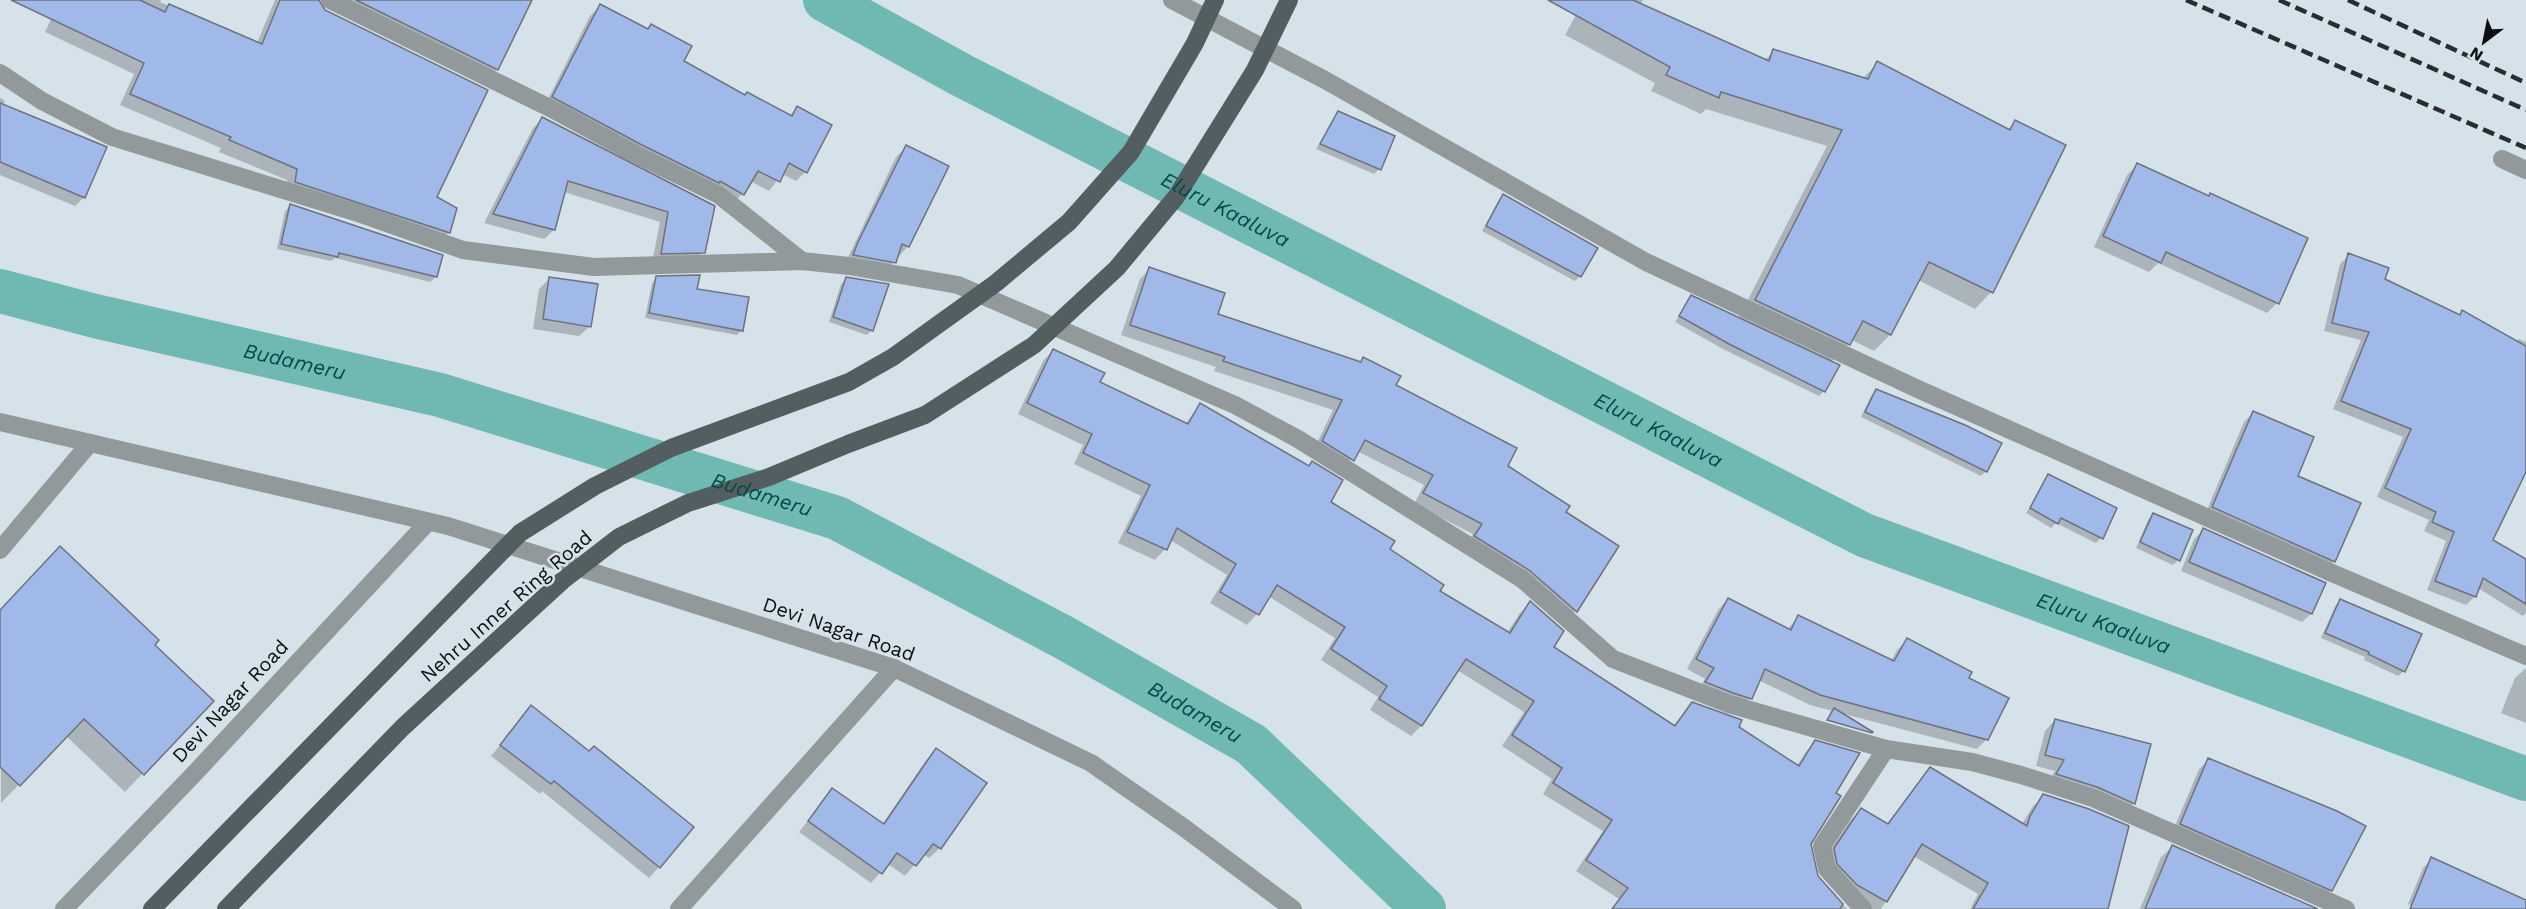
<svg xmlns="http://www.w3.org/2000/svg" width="2526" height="909" font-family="'Work Sans',sans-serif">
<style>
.shadow{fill:#0003}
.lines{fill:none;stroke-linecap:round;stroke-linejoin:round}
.canal{stroke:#70b9b3;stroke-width:44}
.building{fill:#a1b9e9;stroke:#6d727c;stroke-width:1.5}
.minor{stroke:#92999a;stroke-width:18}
.major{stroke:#535e61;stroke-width:18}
.rail{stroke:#292d31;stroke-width:4.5;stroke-dasharray:12 6;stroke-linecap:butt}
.labels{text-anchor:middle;stroke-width:5;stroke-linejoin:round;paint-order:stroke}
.street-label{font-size:20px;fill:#0c0f12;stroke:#d6e2ea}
.water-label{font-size:21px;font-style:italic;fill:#044a46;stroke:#d6e2ea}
</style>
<rect width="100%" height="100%" fill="#d6e2ea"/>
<!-- shadow -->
<g class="shadow">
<path d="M60,0H161L160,2L257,43L275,0H530L497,69L486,80L323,0L319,1L435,198L456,208L448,233L437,244L284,193L287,180L219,152L221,148L120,105L134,74L45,32Z"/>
<path d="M1584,0H1643L1640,5L1764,61L1774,51L1862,79L1878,63L2007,130L2016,121L2064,146L1991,292L1975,309L1918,280L1890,335L1874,351L1852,340L1831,362L1824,391L1819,396L1723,349L1675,322L1691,297L1738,319L1827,146L1706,109L1701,114L1651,91L1655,83L1565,35Z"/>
<path d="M600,6L682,62L744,97L789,116L797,108L805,172L796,181L782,174L769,191L750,181L742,194L733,204L544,107L590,16Z"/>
<path d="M0,98L5,101L3,105L84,197L75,206L0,175Z"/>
<path d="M1338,113L1379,169L1374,174L1316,149Z"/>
<path d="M542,119L713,207L703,252L693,262L652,263L660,222L564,192L554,230L544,239L484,223L533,128Z"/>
<path d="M906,147L908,246L884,273L844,266L896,157Z"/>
<path d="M2137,165L2208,197L2210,195L2277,303L2267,313L2158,263L2149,272L2094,247L2127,175Z"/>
<path d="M1503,196L1580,276L1575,281L1482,231L1498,201Z"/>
<path d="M290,206L436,277L430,282L335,258L331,261L277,249L285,211Z"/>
<path d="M2349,255L2383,279L2459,316L2462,312L2516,342L2519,339L2525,342L2526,340V470L2491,540L2526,561V613L2523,616L2478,588L2475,596L2466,605L2427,590L2446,541L2424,531L2429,520L2377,497L2403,437L2333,409L2361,340L2324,331L2340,264Z"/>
<path d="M1150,269L1216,315L1359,363L1363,359L1394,386L1506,467L1564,512L1617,546L1575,611L1566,621L1465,546L1473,534L1414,504L1424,485L1357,451L1343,470L1313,451L1333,410L1214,371L1216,367L1121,335L1140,279Z"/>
<path d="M550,278L590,326L579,336L533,329L539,289Z"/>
<path d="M657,278L695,290L742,330L737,335L645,318L652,283Z"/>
<path d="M847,279L872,330L867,335L829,322L841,284Z"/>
<path d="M1053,350L1098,383L1185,424L1200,405L1308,467L1312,463L1329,503L1438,591L1507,633L1520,613L1530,603L1552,647L1673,726L1692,703L1737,728L1797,766L1805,753L1815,742L1834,794L1809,844L1817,877L1847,909H1611L1619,899L1576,871L1603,831L1543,794L1552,779L1502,746L1524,712L1457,670L1421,726L1411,736L1370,710L1378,697L1321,660L1335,638L1268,596L1257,614L1247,625L1210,603L1227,575L1170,540L1165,549L1155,560L1118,543L1141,496L1074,464L1083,445L1018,414L1043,361Z"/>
<path d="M1876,390L1986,471L1981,476L1861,417L1871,396Z"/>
<path d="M2253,413L2296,477L2334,561L2325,570L2204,517L2244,422Z"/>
<path d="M2049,476L2101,538L2096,543L2056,523L2051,528L2026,513Z"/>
<path d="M2153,514L2178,560L2173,565L2136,548L2148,520Z"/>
<path d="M2203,530L2311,614L2302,622L2181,571L2194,539Z"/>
<path d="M1728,599L1787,630L1798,617L1891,661L1897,650L1907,640L1966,679L1987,739L1977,749L1810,705L1758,680L1750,698L1740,708L1696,693L1705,679L1687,669L1718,610Z"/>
<path d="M2341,601L2404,671L2398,676L2364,660L2365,657L2321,638L2335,606Z"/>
<path d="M0,611L153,645L212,701L125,792L66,736L1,803Z"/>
<path d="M2526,668V723L2501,713L2515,678Z"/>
<path d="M532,707L659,867L649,878L542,791L540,794L491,756Z"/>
<path d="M2055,720L2134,803L2123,814L2046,785L2055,771L2036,766L2045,731Z"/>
<path d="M936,750L940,848L929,858L923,854L905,876L888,864L871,883L799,832L832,790L882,825L926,760Z"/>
<path d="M2209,760L2331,890L2322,899L2172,833L2199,769Z"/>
<path d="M1930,769L2022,824L2033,806L2044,796L2107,909H1970L1978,894L1913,856L1881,909H1857L1824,860L1850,820L1861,810L1886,825Z"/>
<path d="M2172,847L2314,909H2140L2161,857Z"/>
<path d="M2432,859L2526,902V909H2420L2408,904L2423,868Z"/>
</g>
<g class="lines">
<!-- canal -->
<g class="canal">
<path id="s1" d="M825,0L963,76L1864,535L2526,779"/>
<path id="s2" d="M0,291L95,316L440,395L837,518L1063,637L1251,744L1424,909"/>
</g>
</g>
<!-- building -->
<g class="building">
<path d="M11,0H140L165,12L169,4L262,44L280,0H319L325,10L488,90L437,197L457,208L450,233L295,182L297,169L229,140L231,137L130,94L144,63Z"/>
<path d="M356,0H532L498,70Z"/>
<path d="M1548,0H1633L1769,61L1773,49L1868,79L1877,61L2010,130L2015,120L2066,145L1993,293L1929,262L1891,335L1863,321L1850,345L1755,300L1842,130L1721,92L1719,98L1666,75L1670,67Z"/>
<path d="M600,4L648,29L651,24L692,46L684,61L745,95L747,92L792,116L797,106L832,125L807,173L789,163L780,182L758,171L744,195L720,181L719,183L640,144L552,97Z"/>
<path d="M0,103L107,147L85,198L0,162Z"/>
<path d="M1338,111L1395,136L1381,170L1320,144Z"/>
<path d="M542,117L715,206L705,253L661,254L668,212L568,181L555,230L493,214Z"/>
<path d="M906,145L949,166L909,247L902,244L896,263L853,255L858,242Z"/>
<path d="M2137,163L2209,196L2210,193L2308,238L2279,304L2166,252L2161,263L2103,236Z"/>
<path d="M1503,194L1598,248L1581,277L1486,226Z"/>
<path d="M290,204L443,255L437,277L339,253L338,257L281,244Z"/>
<path d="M2348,253L2389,268L2385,279L2460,315L2462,310L2526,346V472L2493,540L2526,559V604L2483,578L2476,597L2435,581L2454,532L2432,522L2436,512L2385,488L2411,429L2341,401L2369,332L2332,323Z"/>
<path d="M1149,267L1225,293L1218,314L1361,362L1363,357L1401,376L1396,385L1517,448L1508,466L1570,506L1566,512L1619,546L1577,612L1529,570L1474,536L1482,524L1423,493L1433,475L1365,440L1354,461L1322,441L1342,400L1223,361L1225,357L1130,325Z"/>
<path d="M700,275L697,289L749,297L743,331L649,313L656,276Z"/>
<path d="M549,277L598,284L591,327L543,319Z"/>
<path d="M846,277L889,284L873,331L833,317Z"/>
<path d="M1691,295L1840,365L1825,392L1729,344L1679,316Z"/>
<path d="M1053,349L1105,373L1100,382L1188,424L1200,403L1309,466L1312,461L1343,480L1331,502L1395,541L1390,549L1444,585L1440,591L1510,633L1530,601L1564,631L1554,647L1675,726L1692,702L1742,720L1739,727L1799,766L1815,740L1860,753L1836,793L1841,796L1811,844L1818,876L1843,904L1840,909H1612L1628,888L1586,860L1612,820L1553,783L1562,768L1512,735L1534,701L1466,659L1422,726L1379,699L1387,686L1331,649L1345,627L1277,585L1259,615L1220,592L1236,564L1177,528L1167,550L1127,532L1150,485L1083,453L1092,434L1027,403Z"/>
<path d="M1876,389L1965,425L2002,443L1987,472L1865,412Z"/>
<path d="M2253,411L2314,437L2298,476L2361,503L2335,562L2212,507Z"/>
<path d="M2048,474L2117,508L2103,539L2061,518L2058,524L2030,508Z"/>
<path d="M2153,513L2193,530L2180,561L2140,542Z"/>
<path d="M2203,528L2326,583L2312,614L2189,562Z"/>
<path d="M60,546L159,640L155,645L214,701L144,775L84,719L20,786L0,767V610Z"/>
<path d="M1728,598L1791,630L1798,615L1894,661L1907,638L1972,672L1969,678L2009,698L1988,740L1820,695L1765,669L1752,699L1733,693L1705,682L1714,668L1696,659Z"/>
<path d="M2340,599L2422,634L2405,672L2368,654L2369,652L2325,633Z"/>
<path d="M531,705L589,751L594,746L694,827L660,868L554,781L551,784L500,745Z"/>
<path d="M1834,708L1873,732L1872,733L1827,720Z"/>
<path d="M2055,719L2151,744L2135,804L2097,787L2056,774L2064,760L2045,755Z"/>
<path d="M936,748L987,783L941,849L933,844L916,866L897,853L882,874L808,821L832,788L884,824Z"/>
<path d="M2208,758L2337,811L2366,826L2332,891L2180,824Z"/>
<path d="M1930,767L2027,826L2030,816L2043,794L2089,809L2129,826L2108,909H1973L1988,883L1922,844L1887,902L1857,885L1837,864L1834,848L1861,808L1888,824Z"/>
<path d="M2172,845L2318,909H2145Z"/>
<path d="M2431,857L2526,900V909H2410Z"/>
</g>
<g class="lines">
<!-- minor -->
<g class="minor">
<path d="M330,0L556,111L635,154L719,195L802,261"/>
<path d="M1172,0L1325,80L1646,262L1920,390L2332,573L2526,656"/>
<path d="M0,73L42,101L112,137L361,214L463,250L594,267L802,261L849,266L958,285L1235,405L1298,439L1522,579L1613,659L1729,704L1886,749L1972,762L2021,775L2093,798L2346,909"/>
<path d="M2502,159L2526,170"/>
<path d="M0,422L448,526L894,668L1091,763L1183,827L1293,909"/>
<path d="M0,550L90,443"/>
<path d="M64,909L194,774L428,522"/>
<path d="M679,909L894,668"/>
<path d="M1863,909L1827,869L1822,846L1886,749"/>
</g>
<!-- major -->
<g class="major">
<path d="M152,909L520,533L595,486L671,448L849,382L893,357L996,283L1069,222L1131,152L1195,43L1215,0"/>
<path d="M226,909L403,727L562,581L619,537L688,503L769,477L848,444L925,415L1034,345L1117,268L1176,197L1255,70L1289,0"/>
</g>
<!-- rail -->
<g class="rail">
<path d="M2186,0L2526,148"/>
<path d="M2279,0L2526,110"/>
<path d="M2348,0L2526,83"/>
</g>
</g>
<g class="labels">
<!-- street labels -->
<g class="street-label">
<text transform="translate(506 606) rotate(-41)" y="7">Nehru Inner Ring Road</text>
<text transform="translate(839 629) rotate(19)" y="7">Devi Nagar Road</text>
<text transform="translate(230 701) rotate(-47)" y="7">Devi Nagar Road</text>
</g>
<!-- water labels -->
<g class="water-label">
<text dy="7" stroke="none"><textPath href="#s1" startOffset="452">Eluru Kaaluva</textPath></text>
<text dy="7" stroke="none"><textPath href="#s2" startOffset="303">Budameru</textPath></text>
<text dy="7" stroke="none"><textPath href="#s1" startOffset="938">Eluru Kaaluva</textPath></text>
<text dy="7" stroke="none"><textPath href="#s2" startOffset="789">Budameru</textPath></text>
<text dy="7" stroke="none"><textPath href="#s1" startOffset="1424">Eluru Kaaluva</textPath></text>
<text dy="7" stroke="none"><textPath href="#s2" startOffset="1275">Budameru</textPath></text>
</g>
</g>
<!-- north arrow -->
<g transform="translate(2484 42) rotate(212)" stroke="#d6e2ea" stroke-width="4.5" paint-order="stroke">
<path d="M0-4.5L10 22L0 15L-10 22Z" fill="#0c0f12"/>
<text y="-9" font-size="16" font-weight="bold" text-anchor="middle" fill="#0c0f12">N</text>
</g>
</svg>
